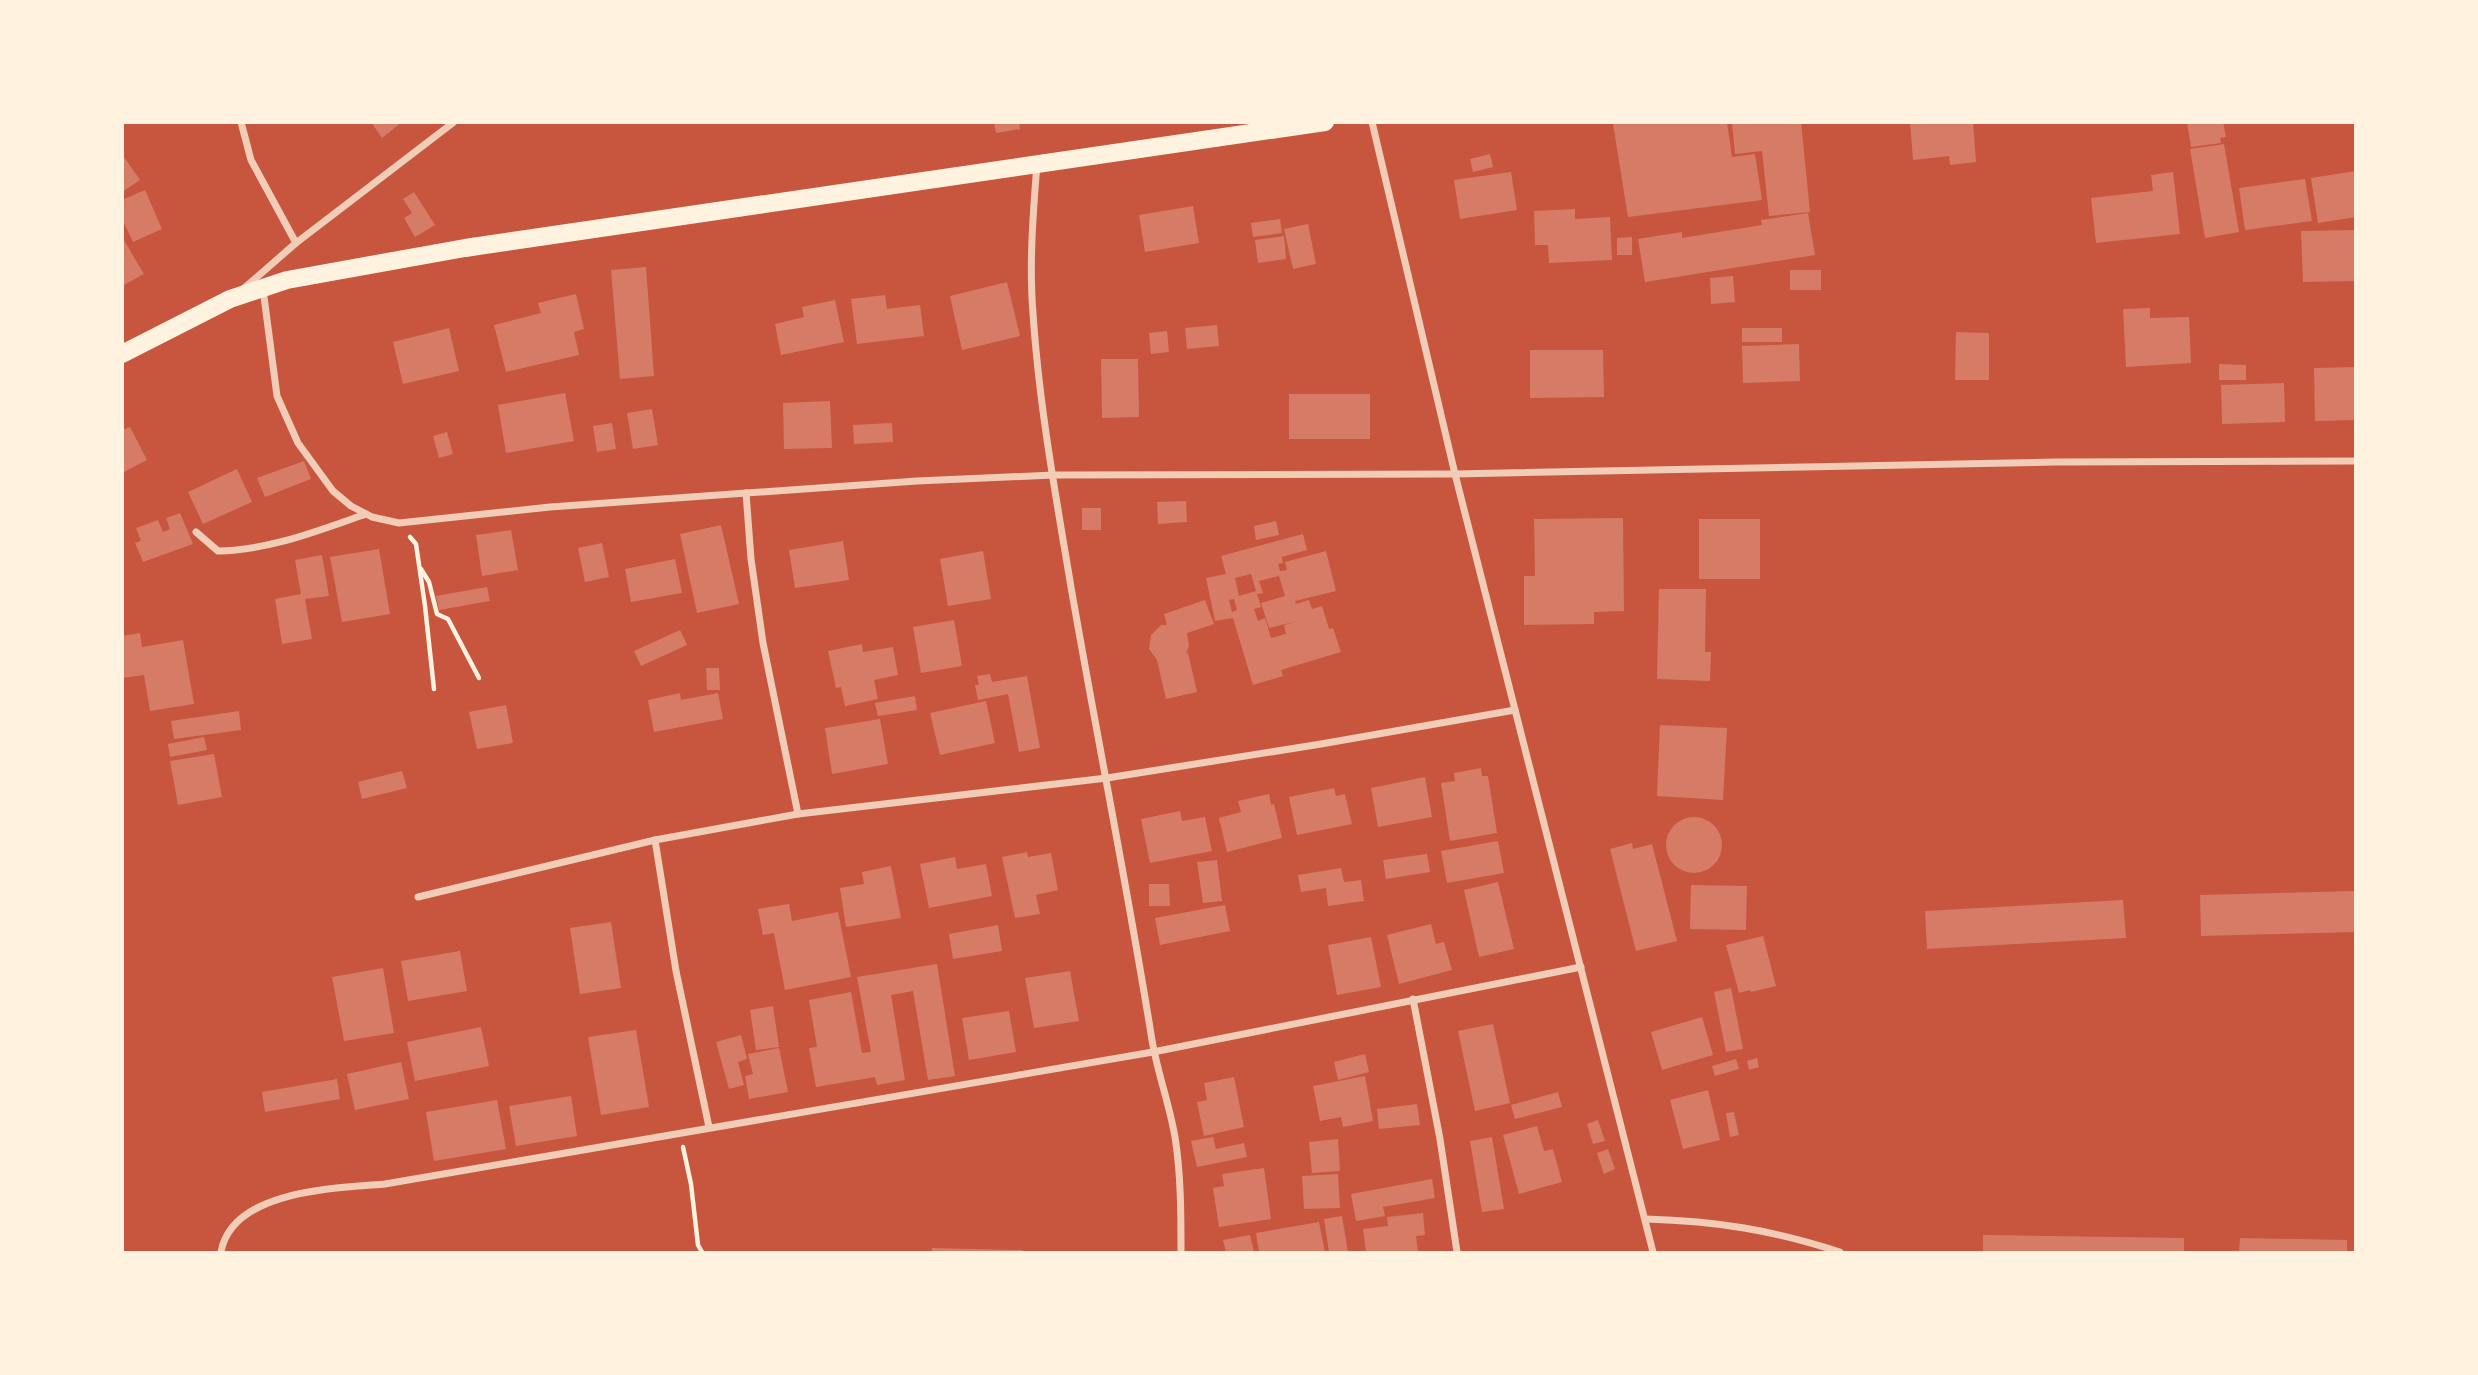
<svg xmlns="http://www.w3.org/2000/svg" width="2478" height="1375" font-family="Roboto,sans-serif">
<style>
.building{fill:#d67c66;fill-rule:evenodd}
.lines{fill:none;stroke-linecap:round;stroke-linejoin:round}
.path{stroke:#fff3e0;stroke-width:4.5}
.minor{stroke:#f1ccb7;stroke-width:7}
.primary{stroke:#fff3e0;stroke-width:18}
</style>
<rect width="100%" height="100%" fill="#c8553d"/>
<!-- building -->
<g class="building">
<path d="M371,122H402L382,138Z"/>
<path d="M994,122H1019L1020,129L996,133Z"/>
<path d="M1624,122H1727L1732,157L1755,154L1762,200L1628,217L1613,124Z"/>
<path d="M1801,122L1810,212L1769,216L1762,151L1735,154L1732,123Z"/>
<path d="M1910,122H1973L1976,162L1950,165L1949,156L1913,160Z"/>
<path d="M2187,122H2223L2226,137L2220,138L2221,143L2191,147Z"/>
<path d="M2224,144L2239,232L2205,238L2190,149Z"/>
<path d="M122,154L140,180L122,192Z"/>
<path d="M1490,154L1493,167L1473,172L1470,159Z"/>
<path d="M2356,171V217L2318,223L2311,178Z"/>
<path d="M1511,172L1517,210L1460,219L1454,180Z"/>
<path d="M2173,172L2180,234L2096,243L2091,198L2153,191L2151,175Z"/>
<path d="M2305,179L2312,221L2245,230L2239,188Z"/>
<path d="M145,190L162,229L133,242L122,219V200Z"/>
<path d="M414,192L435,225L415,237L404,218L412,213L403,199Z"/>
<path d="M1193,206L1199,243L1145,252L1139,215Z"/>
<path d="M1575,209V219L1610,217L1612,260L1549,263L1548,245H1535L1534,211Z"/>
<path d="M1808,213L1815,255L1645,282L1638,239L1682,232V238L1762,225L1761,220Z"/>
<path d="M1280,219L1282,233L1253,237L1251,223Z"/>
<path d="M1308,224L1316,264L1293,269L1284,229Z"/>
<path d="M2356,230V281L2303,282L2301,231Z"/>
<path d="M1284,236L1286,259L1258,263L1255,240Z"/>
<path d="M122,237L144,274L122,286Z"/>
<path d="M1632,237V255H1617V238Z"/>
<path d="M646,267L654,376L620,379L611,270Z"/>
<rect x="1790" y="270" width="31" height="20"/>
<path d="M1733,276L1735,302L1711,304L1710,278Z"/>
<path d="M1007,282L1020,336L962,350L950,296Z"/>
<path d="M576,294L584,329L574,332L579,355L506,372L494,325L541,313L538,303Z"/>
<path d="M885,295L887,309L920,305L924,336L857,344L851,299Z"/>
<path d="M835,300L844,342L781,355L775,324L804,317L802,307Z"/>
<path d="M2150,308V318L2189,317L2191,363L2126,367L2123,309Z"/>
<path d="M1217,325L1219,346L1187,349L1185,328Z"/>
<path d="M449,328L459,371L403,384L393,342Z"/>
<rect x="1742" y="328" width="40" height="14"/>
<path d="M1167,331L1169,352L1151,354L1149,333Z"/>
<path d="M1956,332L1989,333V380H1955Z"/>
<path d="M1799,344L1800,381L1743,383L1742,346Z"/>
<path d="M1530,350H1603L1604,397L1530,398Z"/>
<path d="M1101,359H1138L1139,417L1102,418Z"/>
<path d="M2219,364L2246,365V380H2219Z"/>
<path d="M2356,367V420L2315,421L2314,368Z"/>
<path d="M2284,383L2285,422L2222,424L2221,385Z"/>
<path d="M565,393L574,441L506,453L498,405Z"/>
<rect x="1289" y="394" width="81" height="45"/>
<path d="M830,401L832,448L784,449L783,403Z"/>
<path d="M652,409L658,445L633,449L627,413Z"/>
<path d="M612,423L616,449L597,452L593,426Z"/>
<path d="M892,423L893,442L854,444L853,425Z"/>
<path d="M130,427L147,460L122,473V430Z"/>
<path d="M447,432L453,454L439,458L433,436Z"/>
<path d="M304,461L311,479L265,497L257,478Z"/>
<path d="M237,469L252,502L203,524L188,492Z"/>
<path d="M1186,501L1187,522L1158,524L1157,502Z"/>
<rect x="1082" y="508" width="19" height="22"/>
<path d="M180,513L193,544L143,562L135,543L141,541L136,528L158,520L163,532L170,529L166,518Z"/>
<path d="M1623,518L1624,611L1594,612V624L1524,625V576H1535L1534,519Z"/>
<rect x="1699" y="519" width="61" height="60"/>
<path d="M1276,521L1279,535L1256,540L1254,526Z"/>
<path d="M721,525L739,604L697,613L680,534Z"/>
<path d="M511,530L518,570L482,576L476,535Z"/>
<path d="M1303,534L1307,550L1282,557L1283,563L1278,564L1280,571L1287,570L1285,562L1326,551L1336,591L1295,601L1296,604L1309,600L1312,609L1322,606L1329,629L1333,628L1341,652L1281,670L1283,676L1253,685L1233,618L1215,621L1206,578L1226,574L1221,556ZM1251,574L1256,591L1239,596L1235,578ZM1279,576L1285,596L1261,603L1269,628L1298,621L1284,625L1286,634L1271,638L1265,618L1258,621L1254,609L1261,607L1257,594L1263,593L1259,581ZM1234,599L1237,610L1232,612L1229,600Z"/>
<path d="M843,541L849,580L795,588L789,550Z"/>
<path d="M602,543L609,577L585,582L578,548Z"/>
<path d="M379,549L390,614L342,622L330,557Z"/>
<path d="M983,551L991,599L948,606L940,559Z"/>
<path d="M322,555L329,596L305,599L312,639L282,644L275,599L301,594L295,560Z"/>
<path d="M675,559L682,593L631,602L625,569Z"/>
<path d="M487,587L490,601L439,610L436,596Z"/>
<path d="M1659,589H1706L1705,652H1711L1710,681L1657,679Z"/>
<path d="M1205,600L1214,624L1187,633L1189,646L1186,654L1188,653L1197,692L1166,699L1157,660L1149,649L1151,635L1161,625H1167L1164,614Z"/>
<path d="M954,620L962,666L921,673L913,627Z"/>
<path d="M680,630L687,645L641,666L634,651Z"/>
<path d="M140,633L142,647L183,640L194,704L150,711L144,675L122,678V636Z"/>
<path d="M862,644L863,652L893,647L898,675L874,680L878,699L845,706L841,687L836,688L828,651Z"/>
<path d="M706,668H719L720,690H707Z"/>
<path d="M990,674L992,682L1027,676L1040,748L1019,752L1008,694L978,700L975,685H979L977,676Z"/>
<path d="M680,693L681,700L718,693L723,719L654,732L648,700Z"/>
<path d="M915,696L917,710L878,716L875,703Z"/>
<path d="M986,701L995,743L940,755L930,713Z"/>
<path d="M506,705L513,743L477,749L469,712Z"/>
<path d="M239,711L241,730L174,739L171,721Z"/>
<path d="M880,719L888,764L832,774L825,728Z"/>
<path d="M1660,725L1727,728L1723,800L1657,796Z"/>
<path d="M204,737L207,750L170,757L168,744Z"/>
<path d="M214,754L222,797L178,805L170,761Z"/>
<path d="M1481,768L1482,776H1488L1497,833L1450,841L1441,783L1455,781L1454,773Z"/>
<path d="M402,771L407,788L362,799L358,782Z"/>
<path d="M1425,777L1432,817L1378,827L1371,788Z"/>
<path d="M1334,788L1336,796L1345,794L1352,824L1297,835L1289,797Z"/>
<path d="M1269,794L1271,805L1274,804L1282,838L1227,852L1219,818L1241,812L1238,801Z"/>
<path d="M1180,811L1182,821L1205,817L1212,851L1150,863L1141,819Z"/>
<circle cx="1694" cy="845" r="28"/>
<path d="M1498,841L1504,873L1447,883L1441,851Z"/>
<path d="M1632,843L1633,849L1652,844L1677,941L1636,951L1610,849Z"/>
<path d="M1027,852L1028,857L1051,853L1058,890L1036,895L1040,914L1015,918L1002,857Z"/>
<path d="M1427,854L1430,872L1386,879L1383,860Z"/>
<path d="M955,857L957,869L986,864L992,896L929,908L920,864Z"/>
<path d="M1217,860L1222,901L1203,903L1197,862Z"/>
<path d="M891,866L901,918L846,927L840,888L864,884L862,872Z"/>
<path d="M1341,868L1344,882L1361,880L1364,901L1328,906L1326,888L1301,892L1298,875Z"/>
<path d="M1498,882L1514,949L1479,957L1464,890Z"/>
<path d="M1149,884H1169L1170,906H1149Z"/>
<path d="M1691,885L1747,886L1746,930L1690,929Z"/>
<path d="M2356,891V932L2201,936L2200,895Z"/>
<path d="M2123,900L2126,938L1927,949L1925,911Z"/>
<path d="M789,904L792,921L838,912L851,977L785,990L774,933L763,935L758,909Z"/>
<path d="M1225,905L1230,931L1160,945L1155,918Z"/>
<path d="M611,922L621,988L580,994L570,928Z"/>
<path d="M1431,924L1436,944L1444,942L1452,970L1399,984L1387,935Z"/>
<path d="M998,925L1002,951L953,959L949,934Z"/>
<path d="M1763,936L1776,986L1751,992L1750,990L1739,993L1726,945Z"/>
<path d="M1371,937L1381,987L1337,995L1328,945Z"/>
<path d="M460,951L467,991L408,1001L401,961Z"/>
<path d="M937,964L955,1076L928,1080L913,991L891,995L905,1080L877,1085L875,1077L816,1087L809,1048L817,1047L809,1000L851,992L862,1053L871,1052L857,977Z"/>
<path d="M383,968L394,1033L344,1041L332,977Z"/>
<path d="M1070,971L1079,1021L1034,1028L1025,978Z"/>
<path d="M1731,988L1743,1049L1726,1052L1714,992Z"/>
<path d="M773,1006L779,1047L756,1050L750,1010Z"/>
<path d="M1009,1011L1016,1052L969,1060L962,1018Z"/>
<path d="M1702,1017L1713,1055L1662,1070L1651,1032Z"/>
<path d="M1493,1024L1510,1103L1475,1111L1458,1031Z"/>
<path d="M481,1027L489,1066L415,1081L407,1042Z"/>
<path d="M636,1030L649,1107L601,1115L588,1037Z"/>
<path d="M741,1035L747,1059L738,1062L744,1085L729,1089L716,1042Z"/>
<path d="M779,1048L788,1092L749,1099L745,1076L753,1074L748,1054Z"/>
<path d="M1365,1054L1369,1072L1338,1080L1334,1062Z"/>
<path d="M1757,1058L1759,1067L1749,1070L1747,1061Z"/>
<path d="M1736,1059L1739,1069L1715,1076L1712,1066Z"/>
<path d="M401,1062L409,1099L355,1110L347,1074Z"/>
<path d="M1365,1076L1373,1121L1343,1127L1341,1117L1320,1121L1313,1086Z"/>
<path d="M1234,1077L1244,1127L1204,1136L1197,1102L1207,1100L1204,1083Z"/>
<path d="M337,1079L340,1099L265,1112L262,1092Z"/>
<path d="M1708,1090L1720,1140L1683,1149L1670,1100Z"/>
<path d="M1558,1092L1562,1107L1515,1119L1511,1105Z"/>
<path d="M571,1096L577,1136L516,1146L509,1106Z"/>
<path d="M497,1100L506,1149L434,1161L426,1112Z"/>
<path d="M1417,1104L1420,1125L1379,1129L1377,1109Z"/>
<path d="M1734,1112L1739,1135L1730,1137L1726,1113Z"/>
<path d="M1598,1120L1605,1141L1593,1144L1587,1124Z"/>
<path d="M1537,1126L1544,1151L1553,1149L1562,1182L1519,1194L1503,1135Z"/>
<path d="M1213,1137L1216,1149L1244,1143L1247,1157L1197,1167L1191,1141Z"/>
<path d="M1492,1137L1504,1209L1482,1212L1470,1141Z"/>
<path d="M1338,1139L1340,1171L1312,1173L1309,1142Z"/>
<path d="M1608,1149L1615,1169L1604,1174L1597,1153Z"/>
<path d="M1264,1168L1271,1219L1219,1227L1213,1188L1224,1186L1222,1174Z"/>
<path d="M1338,1174L1340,1208L1304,1209L1302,1176Z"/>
<path d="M1432,1179L1435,1198L1383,1207L1385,1216L1356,1221L1351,1194Z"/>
<path d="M1423,1213L1425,1235L1416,1236L1418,1252H1366L1363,1229L1388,1226L1387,1217Z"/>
<path d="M1342,1216L1348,1252H1329L1324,1219Z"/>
<path d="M1319,1222L1325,1252H1259L1256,1233Z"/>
<path d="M1250,1235L1254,1252H1226L1223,1240Z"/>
<path d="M1983,1235L2184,1238V1252H1983Z"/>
<path d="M2240,1238L2347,1240V1252H2239Z"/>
<path d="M932,1248L1023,1250V1252H932Z"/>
</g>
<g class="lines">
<!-- path -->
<g class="path">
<path d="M410,537L416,544L425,606L434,689"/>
<path d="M421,569L429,582L437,614L448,619L479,678"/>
<path d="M683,1147L691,1184L698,1245L702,1252"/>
</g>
<!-- minor -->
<g class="minor">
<path d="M241,122L251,160L296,243"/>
<path d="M1372,122L1455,474L1653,1252"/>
<path d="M1037,164C1033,214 1029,264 1033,313C1039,405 1056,497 1071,587C1097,737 1127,885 1151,1034C1156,1069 1169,1102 1175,1137C1181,1175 1181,1214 1181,1252"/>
<path d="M263,289L277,396L298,443L333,491L351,506L372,517L399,523L550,507L917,481L1053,475L1455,474L2056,462L2356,461"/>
<path d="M242,290L296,243L454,122"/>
<path d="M746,493L751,559L763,643L798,814"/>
<path d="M196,532L218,551C270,550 317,531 366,514"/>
<path d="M655,840L676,971L709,1127"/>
<path d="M418,897L655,840L798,814L1107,778L1321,744L1515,710"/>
<path d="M1413,999L1440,1139L1457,1252"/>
<path d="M1646,1219C1717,1221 1772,1230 1840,1252"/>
<path d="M221,1252C232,1190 336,1188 385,1184L1153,1052L1581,967"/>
</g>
<!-- primary -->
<path class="primary" d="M122,354L230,299L287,280L465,248L1325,122"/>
</g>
<!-- border -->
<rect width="2478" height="1375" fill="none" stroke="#fff3e0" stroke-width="248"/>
</svg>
